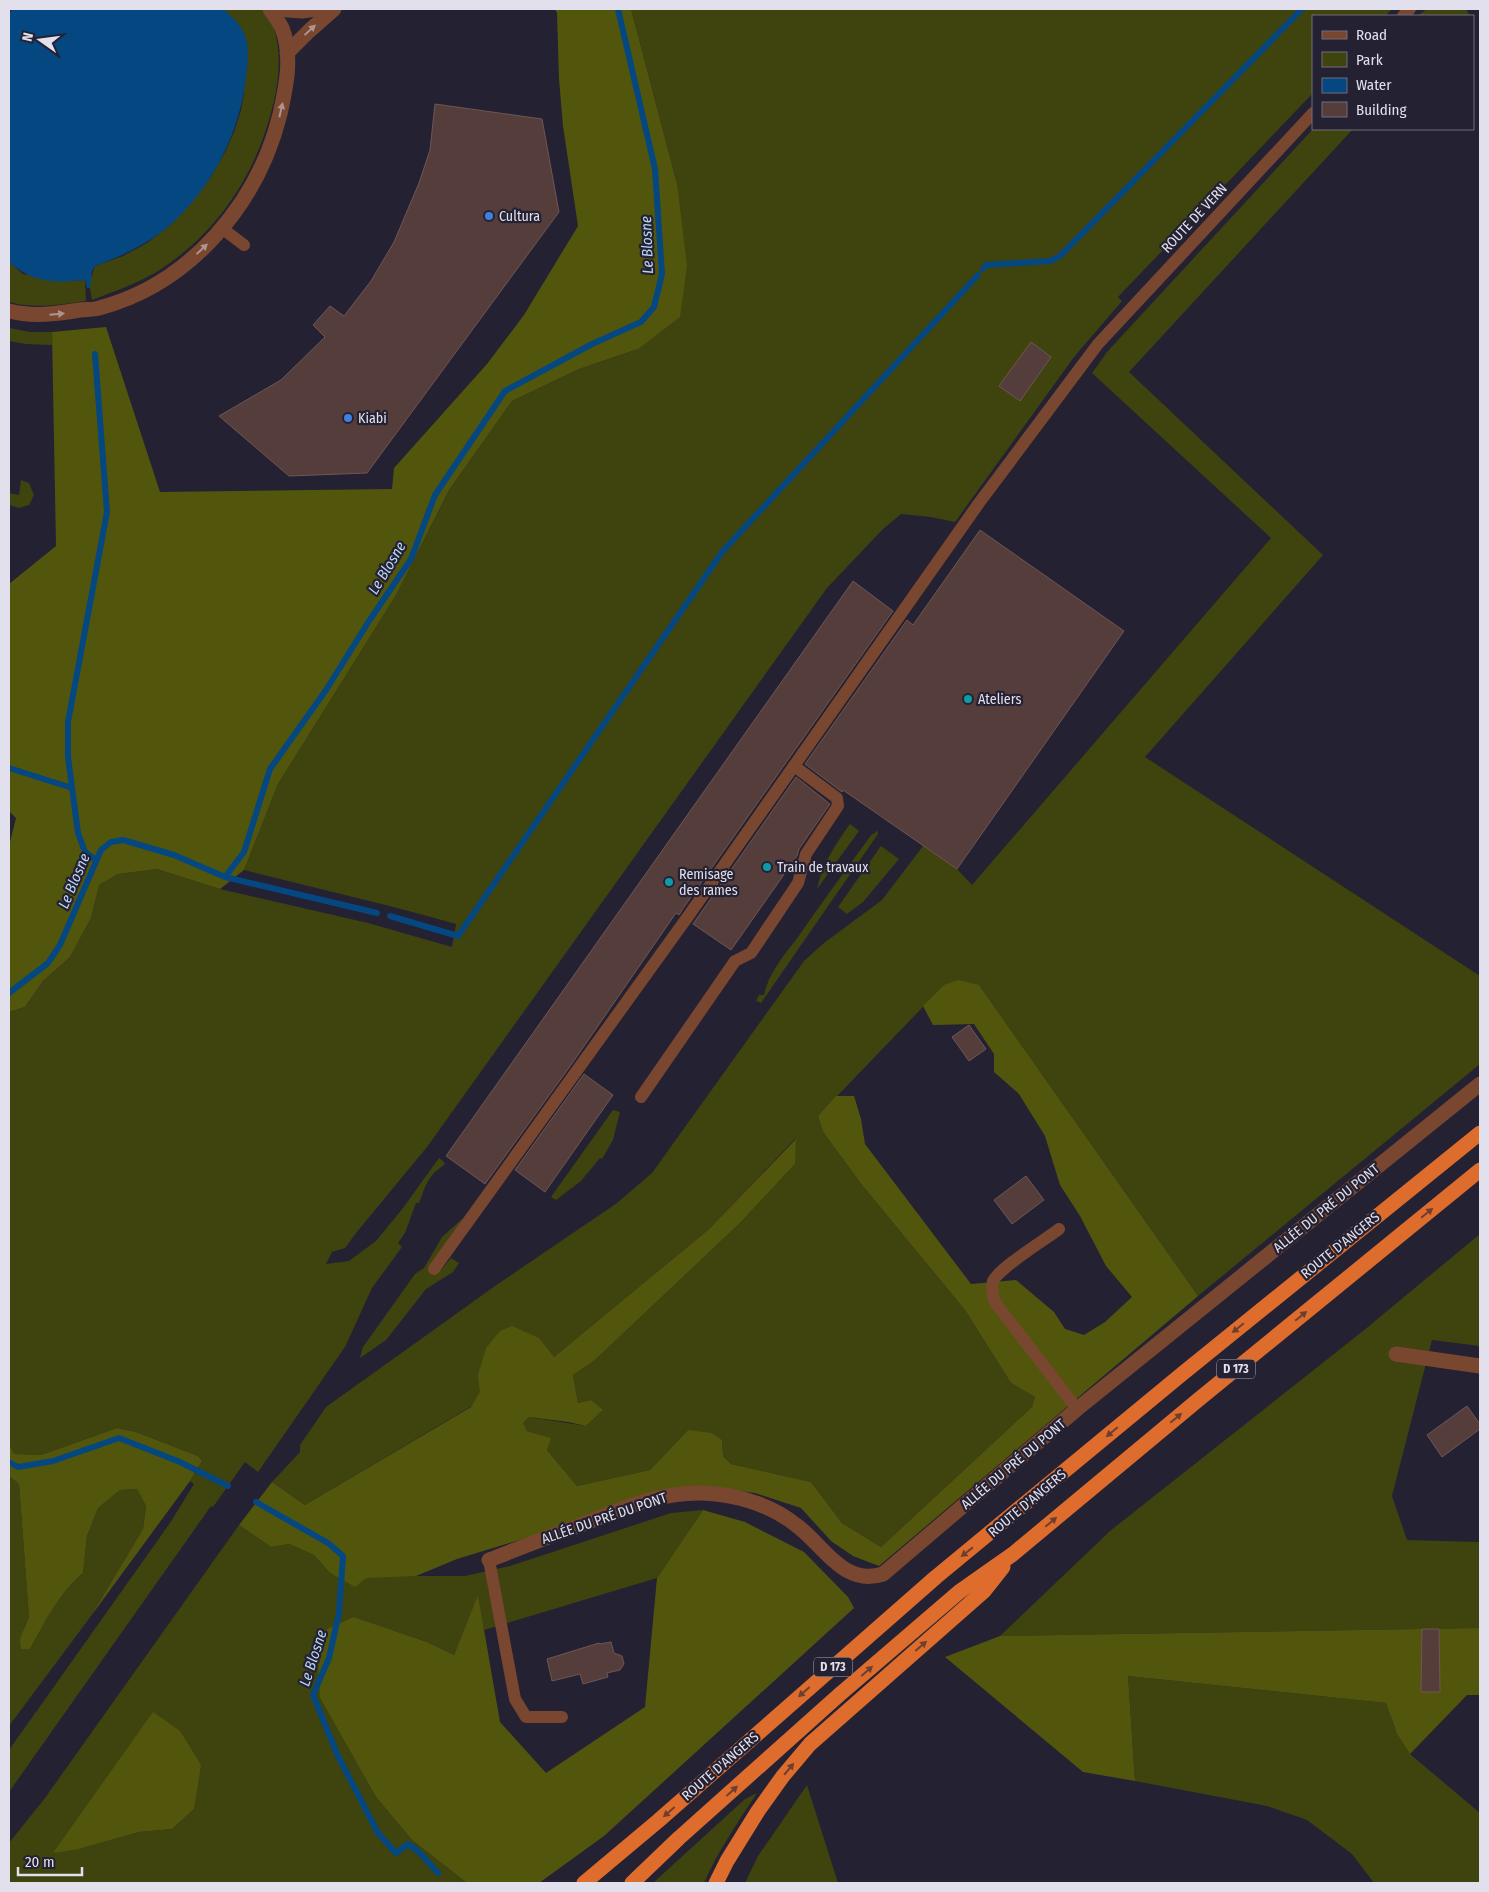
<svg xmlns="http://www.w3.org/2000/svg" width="1489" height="1892" font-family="'Fira Sans Condensed',sans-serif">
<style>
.green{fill:#3f430e;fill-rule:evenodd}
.forest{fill:#52560d}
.water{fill:#054780}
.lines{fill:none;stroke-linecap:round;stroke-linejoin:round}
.stream{stroke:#054780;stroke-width:6}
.building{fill:#543d3a;stroke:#6f5653}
.service{stroke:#79472f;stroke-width:12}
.minor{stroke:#79472f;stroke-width:15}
.trunk{stroke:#de6c2c;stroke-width:15}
.oneway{fill:#ad948e}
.oneway2{fill:#6e3f30}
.shop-dot{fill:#3f7fe0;stroke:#242133;stroke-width:2}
.culture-dot{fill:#0f9aa8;stroke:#242133;stroke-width:2}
.labels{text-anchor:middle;stroke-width:4.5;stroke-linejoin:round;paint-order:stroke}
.shield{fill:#242133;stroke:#a8a7b4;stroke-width:1}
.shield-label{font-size:12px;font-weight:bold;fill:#e1e0ec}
.poi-label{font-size:14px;fill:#e1e0ec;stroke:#242133;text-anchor:start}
.street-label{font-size:14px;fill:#e1e0ec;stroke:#242133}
.water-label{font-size:15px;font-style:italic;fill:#b9d7f9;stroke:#242133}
</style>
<rect width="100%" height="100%" fill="#242133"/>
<!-- green -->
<g class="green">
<path d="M223,9H265C282,36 281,70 274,101C259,167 224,225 167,265C145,281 118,290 92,300L89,284L95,266L123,256L147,243L170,225L210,178L225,152L234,132L241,110L244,93L224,10Z"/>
<path d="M631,9H1392L1385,16H1313V93L1118,297L1122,301L1074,357L955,522L931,517L901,514L883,529L827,588L427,1147L356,1233L345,1248L332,1252L326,1264L349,1261L376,1241L403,1208L439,1158L445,1163C442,1168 437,1169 433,1174C426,1182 423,1193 419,1203H416L405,1233L398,1243L402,1247L372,1288L345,1347L258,1472L245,1462L213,1507L211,1506L9,1792V1750L170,1523L194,1484L190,1481L202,1461L198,1456L136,1432L117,1428L41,1455L14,1454L9,1444V1012L25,1007L43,981L70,957L91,918L99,885L118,874L157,869L220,889L368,923L452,947L456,924C386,904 314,888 244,870L278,784L396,595L449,490L512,401L579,369L638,349L677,184Z"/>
<path d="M1427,9H1466L1470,16H1417Z"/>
<path d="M1313,129H1353L1129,372L1323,555L1145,757L1480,976V1064L1198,1296L979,985H944L818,1116L823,1132L862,1185L965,1310L1011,1383L1035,1397L1032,1407L881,1547L842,1523L811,1482L731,1464L723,1456L722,1440L688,1430L650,1470L577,1486L547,1450L550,1438L527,1431L523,1423L529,1417L586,1426L602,1411L591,1400L578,1403L573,1375L595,1360L740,1223L795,1164V1139L708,1230L554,1357L305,1505L272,1482L300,1452V1445L326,1407L495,1286L617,1203L652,1173L804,961L824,943L882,900L923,846L957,869L972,885L1271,538L1092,373L1107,352Z"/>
<path d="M9,262L23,274L70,281L85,280L86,301C60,305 34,309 9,302Z"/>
<path d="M9,328L30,332H52V345L26,344L9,341Z"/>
<path d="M21,480L29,483L34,495L29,505L19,508L9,505V493L19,495Z"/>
<path d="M850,824L859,831L817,889C822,864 835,845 850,824Z"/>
<path d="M877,830L878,834L761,1003L756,1001L759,995H764C768,974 784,955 798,937C822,902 847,868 872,834H874Z"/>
<path d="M881,846L899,859L863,902L847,914L838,907Z"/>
<path d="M613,1110L620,1112L613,1140L602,1159L600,1158L581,1181L556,1200L551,1197Z"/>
<path d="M462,1219H466L439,1272L451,1258L459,1263L453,1272L426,1289L386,1340L360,1358L363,1347L415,1274L424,1268L442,1237Z"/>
<path d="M1480,1234V1346L1432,1340L1392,1496L1407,1540L1480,1542V1628L1000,1636L1110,1531L1363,1331Z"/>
<path d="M9,1476L19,1484L29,1617L20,1638L30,1649C45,1622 59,1593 83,1573L87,1536L98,1508L120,1490L137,1489L146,1506L143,1529L91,1616L9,1726Z"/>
<path d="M703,1510L657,1578L484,1630L478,1596L454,1655L427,1642L354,1617L320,1698L376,1797L412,1840L467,1883H9V1843L45,1798L239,1525L271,1547L289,1544L314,1555L329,1572L366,1578L388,1576H465L510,1566L671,1513ZM194,1809L172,1829L139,1832L79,1849Z"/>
<path d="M1128,1676L1386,1703L1397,1734L1410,1754L1480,1813V1883H1374L1352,1854L1307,1820L1267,1806L1135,1781Z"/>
<path d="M807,1785L838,1883H745L758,1856Z"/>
<path d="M757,1793C738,1822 718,1851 704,1883H653L745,1799Z"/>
</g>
<!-- forest -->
<g class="forest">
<path d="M555,9H631L677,184L687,266L680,317L638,349L579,369L512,401L449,490L396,595L278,784L244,870L220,889L157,869L118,874L99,885L91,918L70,957L43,981L25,1007L9,1012V846L16,818L9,811V584L56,546L52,332L106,327L160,492L392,489L394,468L487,364L524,315L578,226L563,126L559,79L557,13Z"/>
<path d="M958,980L979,985L1198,1296L879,1566L853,1556L831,1541L801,1508L755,1493L703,1486L632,1499L539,1534L457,1559L416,1576L366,1578L355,1587L329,1572L314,1555L289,1544L271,1547L239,1525L272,1482L305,1505L471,1407L480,1392L478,1375L486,1348L500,1331L512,1326L539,1338L554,1357L708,1230L796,1139L795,1164L740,1223L595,1360L573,1375L578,1403L591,1400L603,1410L586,1426L568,1422L529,1417L523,1423L527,1431L551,1438L547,1450L577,1486L650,1470L688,1430L712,1433L722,1440L723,1456L731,1464L811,1482L842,1523L881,1547L1032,1407L1035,1397L1011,1383L965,1310L862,1185L823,1132L818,1116L836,1096H854L861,1119L865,1144L971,1284L1016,1280L1054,1312L1065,1329L1084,1335L1105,1322L1132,1297L1106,1266L1080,1216L1060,1185L1045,1136L1019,1094L994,1072V1054L974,1024L933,1025L923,1006L944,985Z"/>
<path d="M117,1428L136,1432L198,1456L202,1461L190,1481L91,1616L143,1529L146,1506L137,1489L120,1490L98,1508L87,1536L83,1573C59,1593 45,1622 30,1649H21L20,1638L29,1617L19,1484L9,1476V1444L14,1454L41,1455Z"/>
<path d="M703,1510L745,1522L804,1552L848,1597L854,1608L604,1836L539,1883H467L412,1840L376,1797L320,1698L318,1660L327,1629L354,1617L427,1642L454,1655L478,1595L500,1722L546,1773L645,1707L657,1578Z"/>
<path d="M1480,1628V1695H1467L1410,1754L1397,1734L1386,1703L1128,1676L1135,1781L1083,1772L945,1657L1000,1636Z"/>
<path d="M153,1712L180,1731L201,1765L194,1809L172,1829L139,1832L79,1849L53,1853Z"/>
</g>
<!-- water -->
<path class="water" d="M12,9H223C229,14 240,24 243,31C250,44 248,63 246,77C240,133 212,188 169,226C146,245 122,256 95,266L92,271L90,288H87L85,280C54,283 33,283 9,262V15Z"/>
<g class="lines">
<!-- stream -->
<g class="stream">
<path d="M983,269L986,265L1050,261L1060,256L1302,9"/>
<path d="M95,354L107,512L68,722V757L78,833L85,852L96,860"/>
<path d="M9,768L72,788"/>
<path d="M225,877L377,913"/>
<path d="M390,916L458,936L722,552L978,275"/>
<path d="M9,993L48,963L60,945L101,850L111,842L123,840L174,855L225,877L244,852L270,769L326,690L369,621L411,559L435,495L505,391L592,344L641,322L654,307L662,274L655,169L618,9"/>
<path d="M9,1462L18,1467L53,1461L119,1438L180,1462L228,1486"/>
<path d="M256,1502L328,1543L343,1556L339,1613L329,1658L313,1695L337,1754L378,1833L396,1853L408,1844L419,1852L438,1873"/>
</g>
</g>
<!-- building -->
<g class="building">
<path d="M435,104L542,119L559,212L367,473L289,476L219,416L281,380L325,337L313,325L330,306L344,316L371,281L394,242L419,183L430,150Z"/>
<path d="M1031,342L1051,357L1020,401L999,386Z"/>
<path d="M980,530L1124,631L957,869L843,790L842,792L805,764L907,620L913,625Z"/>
<path d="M853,581L893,611L682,910L679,915L676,913L571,1065L485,1184L446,1156Z"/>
<path d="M796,777L830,804L799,849L797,856L731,950L693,924Z"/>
<path d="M969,1025L986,1049L969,1061L952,1037Z"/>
<path d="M584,1074L613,1095L545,1192L515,1170Z"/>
<path d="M1026,1176L1044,1200L1012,1224L994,1200Z"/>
<path d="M1467,1406L1480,1424V1429L1442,1457L1427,1435Z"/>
<path d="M1422,1629H1439L1440,1692H1421Z"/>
<path d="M611,1642L614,1653L622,1656L624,1664L620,1670L607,1673L608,1677L583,1684L580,1674L552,1681L547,1659L599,1643V1644Z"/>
</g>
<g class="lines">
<!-- service -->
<g class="service">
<path d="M1403,16L1410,9"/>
<path d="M223,229L244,245"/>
<path d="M641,1097L735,961L751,953L798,883L806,854L838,806L837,798L794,766"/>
<path d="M1059,1229C1045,1240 1000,1267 993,1281C991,1288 993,1295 994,1301L1077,1409"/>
<path d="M434,1269L689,915L979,503L1098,344L1313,113"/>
<path d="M489,1560L515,1699L526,1717H562"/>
</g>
<!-- minor -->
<g class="minor">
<path d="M275,9L302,11L315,9"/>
<path d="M287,53L309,31L334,9"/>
<path d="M9,311C33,317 56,314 80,310C86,309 93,310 99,308C190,284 258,204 280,114C286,87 293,56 282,28C279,22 274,15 270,9"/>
<path d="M1396,1354L1480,1366"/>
<path d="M489,1560C520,1548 550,1536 581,1525C624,1508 668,1488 716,1494C744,1497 774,1507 796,1525C823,1544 843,1587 883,1574L1077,1409L1480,1084"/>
</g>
<!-- trunk -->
<g class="trunk">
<path d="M584,1883L658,1821L936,1577L1182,1374L1480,1133"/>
<path d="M632,1883L679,1838L839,1695L959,1592L1013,1554L1198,1400L1480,1170"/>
<path d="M716,1883L727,1861L758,1811L783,1776L810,1744L984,1591L1003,1567"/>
</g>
</g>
<!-- one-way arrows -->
<defs><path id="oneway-solid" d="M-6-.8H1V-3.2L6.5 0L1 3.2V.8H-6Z" transform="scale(1.25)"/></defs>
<g class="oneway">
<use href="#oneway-solid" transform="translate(310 30) rotate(-43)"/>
<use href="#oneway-solid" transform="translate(281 110) rotate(-77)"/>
<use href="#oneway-solid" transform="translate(202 249) rotate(-43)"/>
<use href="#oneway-solid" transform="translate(57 314) rotate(-5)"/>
</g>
<g class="oneway2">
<use href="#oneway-solid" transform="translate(1427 1213) rotate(-39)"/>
<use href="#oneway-solid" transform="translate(1301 1316) rotate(-39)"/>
<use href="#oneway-solid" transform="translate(1238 1328) rotate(141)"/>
<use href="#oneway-solid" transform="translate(1176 1418) rotate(-40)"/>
<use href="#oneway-solid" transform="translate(1112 1432) rotate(140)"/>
<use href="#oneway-solid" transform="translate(1051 1522) rotate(-40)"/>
<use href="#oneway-solid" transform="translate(967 1552) rotate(142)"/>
<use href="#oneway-solid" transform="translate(921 1646) rotate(-41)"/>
<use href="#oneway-solid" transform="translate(867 1671) rotate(-41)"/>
<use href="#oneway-solid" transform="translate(804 1692) rotate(139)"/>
<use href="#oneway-solid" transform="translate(789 1769) rotate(-50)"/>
<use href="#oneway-solid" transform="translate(732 1791) rotate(-42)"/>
<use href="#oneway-solid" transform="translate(669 1812) rotate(139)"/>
</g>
<!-- markers -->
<g class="shop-dot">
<circle cx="489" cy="216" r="5"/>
<circle cx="348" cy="418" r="5"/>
</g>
<g class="culture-dot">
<circle cx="968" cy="699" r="5"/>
<circle cx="767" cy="867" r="5"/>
<circle cx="669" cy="882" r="5"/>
</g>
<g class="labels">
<!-- shield labels -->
<g class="shield">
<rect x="1217" y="1359.5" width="38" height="19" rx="4"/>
<rect x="814" y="1657.5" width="38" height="19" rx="4"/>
</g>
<g class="shield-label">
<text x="1236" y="1373">D 173</text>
<text x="833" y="1671">D 173</text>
</g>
<!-- poi labels -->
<g class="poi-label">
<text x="499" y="221">Cultura</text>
<text x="358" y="423">Kiabi</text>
<text x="978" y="704">Ateliers</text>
<text x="777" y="872">Train de travaux</text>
<text x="679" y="879">Remisage<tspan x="679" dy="16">des rames</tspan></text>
</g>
<!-- street labels -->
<g class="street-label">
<text transform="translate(1194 218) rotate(-47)" y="5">ROUTE DE VERN</text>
<text transform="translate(1326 1208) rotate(-39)" y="5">ALLÉE DU PRÉ DU PONT</text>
<text transform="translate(1340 1245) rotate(-39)" y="5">ROUTE D'ANGERS</text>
<text transform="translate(1013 1464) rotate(-40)" y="5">ALLÉE DU PRÉ DU PONT</text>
<text transform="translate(1027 1503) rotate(-40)" y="5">ROUTE D'ANGERS</text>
<text transform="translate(604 1518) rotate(-19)" y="5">ALLÉE DU PRÉ DU PONT</text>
<text transform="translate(720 1766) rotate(-41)" y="5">ROUTE D'ANGERS</text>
</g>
<!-- water labels -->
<g class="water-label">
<text transform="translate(647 245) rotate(-92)" y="5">Le Blosne</text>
<text transform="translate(387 568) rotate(-59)" y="5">Le Blosne</text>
<text transform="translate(74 881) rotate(-67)" y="5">Le Blosne</text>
<text transform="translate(313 1658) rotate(-72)" y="5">Le Blosne</text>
</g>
</g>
<!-- border -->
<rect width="1489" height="1892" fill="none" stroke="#e1e0ec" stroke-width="20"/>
<!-- legend -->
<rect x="1312" y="15" width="162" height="115" fill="#242133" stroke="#706d7d"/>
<rect x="1322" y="31" width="25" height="8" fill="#79472f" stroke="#706d7d"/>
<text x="1356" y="40" font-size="15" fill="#e1e0ec">Road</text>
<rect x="1322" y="52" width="25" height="15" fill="#3f430e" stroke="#706d7d"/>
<text x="1356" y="65" font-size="15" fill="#e1e0ec">Park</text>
<rect x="1322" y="78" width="25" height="15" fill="#054780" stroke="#706d7d"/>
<text x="1356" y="90" font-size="15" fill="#e1e0ec">Water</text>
<rect x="1322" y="102" width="25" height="15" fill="#543d3a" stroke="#706d7d"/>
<text x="1356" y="115" font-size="15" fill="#e1e0ec">Building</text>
<!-- north arrow -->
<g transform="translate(40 40) rotate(284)" stroke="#242133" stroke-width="4" paint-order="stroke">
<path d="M0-4L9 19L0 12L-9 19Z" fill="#e1e0ec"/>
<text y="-8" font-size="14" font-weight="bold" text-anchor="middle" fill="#e1e0ec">N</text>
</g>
<!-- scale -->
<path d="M18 1867v8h64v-8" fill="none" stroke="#e1e0ec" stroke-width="2.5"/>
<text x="25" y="1867" font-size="15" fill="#e1e0ec" stroke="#242133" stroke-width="4" paint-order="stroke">20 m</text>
</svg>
